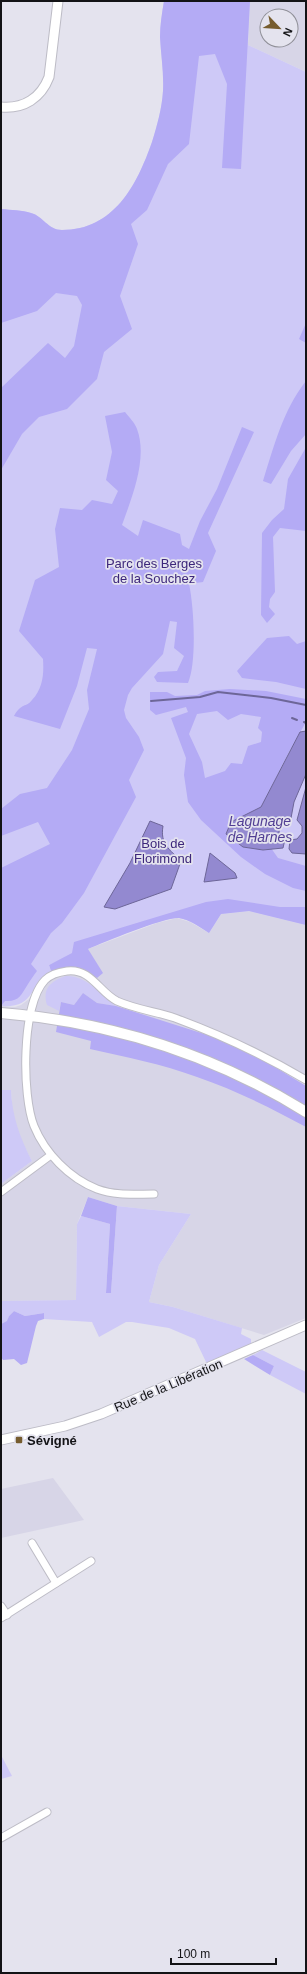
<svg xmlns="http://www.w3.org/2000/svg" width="307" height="1974" font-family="Helvetica,sans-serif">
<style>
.built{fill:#d7d5e7;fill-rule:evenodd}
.green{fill:#cec9f7}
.forest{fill:#b4abf5;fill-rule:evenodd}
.water{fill:#9389d0;stroke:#6d6698}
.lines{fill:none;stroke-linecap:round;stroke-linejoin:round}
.stream{stroke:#6d6698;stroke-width:2}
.minor-casing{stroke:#bdbcc6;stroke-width:9}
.tertiary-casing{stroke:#bdbcc6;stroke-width:11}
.secondary-casing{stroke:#bdbcc6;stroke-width:12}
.minor{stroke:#fff;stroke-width:7}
.tertiary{stroke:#fff;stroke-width:9}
.secondary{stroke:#fff;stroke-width:10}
.poi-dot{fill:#765c2e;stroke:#e4e3ee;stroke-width:1.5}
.labels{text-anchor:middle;stroke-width:3.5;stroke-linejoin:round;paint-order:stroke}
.park-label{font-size:13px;fill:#3d277b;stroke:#e4e3ee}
.street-label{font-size:13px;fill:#131316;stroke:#e4e3ee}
.poi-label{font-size:13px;font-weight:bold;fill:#131316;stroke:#e4e3ee;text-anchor:start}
.water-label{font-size:14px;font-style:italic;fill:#513e93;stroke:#e4e3ee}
</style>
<rect width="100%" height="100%" fill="#e4e3ee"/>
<!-- built -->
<g class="built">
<path d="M250,1H306V72L248,45ZM267,16H291V40H267Z"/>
<path d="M249,911L306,925V1318L264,1335L173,1307L149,1302L159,1265L191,1214L117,1206L88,1197L77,1224L76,1300L1,1301V1184L32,1161L22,1143L16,1127L12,1109L11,1090H1V1006L15,1007L21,1005L29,999L42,977L88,949L157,923L177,918L190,922L209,933L221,914Z"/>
<path d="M53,1478L84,1520L1,1538V1489Z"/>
</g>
<!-- green -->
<g class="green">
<path d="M164,1H250L248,45L306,72V925L249,911L221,914L209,933C200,927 190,920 179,918C163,916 68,955 49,965L51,971C27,987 36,1008 1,1006V209C11,210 22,210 31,213C43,216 48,230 62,230C114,230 137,185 152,142C157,126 162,108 163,91C164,73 161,56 160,37C160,25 162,13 164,1Z"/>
<path d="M66,976C88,976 99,994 116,1006L97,1003L83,993L74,1005L61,1002L59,1011L47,1005C42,988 51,981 66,976Z"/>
<path d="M1,1090H11C12,1116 20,1138 32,1161L1,1184Z"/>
<path d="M117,1206L191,1214L159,1265L149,1302L173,1307L242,1328L241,1334L251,1339V1343L248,1346L207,1364L195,1339L169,1328L132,1322H126L99,1337L92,1322L44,1319V1313L25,1316L14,1311L9,1316L8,1321L1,1324V1301L76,1300L77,1224L81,1216L110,1224L106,1293H111Z"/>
<path d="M262,1350L306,1372V1394L270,1375L274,1366L253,1355Z"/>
<path d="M1,1755L12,1776L1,1779Z"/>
</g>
<!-- forest -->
<g class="forest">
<path d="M164,1H250L241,169L222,168L227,84L215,54L199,56L189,144L168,164L147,210L131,224L138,244L120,296L132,329L104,352L97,379L67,409L39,417L22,434L1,470V388L48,343L65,358L74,346L82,305L77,296L56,293L37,311L1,323V209C11,210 22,210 31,213C43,216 48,230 62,230C114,230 137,185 152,142C157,126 162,108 163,91C164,73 161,56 160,37C160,25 162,13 164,1Z"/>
<path d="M306,323V343L299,339Z"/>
<path d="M306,381V434L291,451L271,484L263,481C274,446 283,410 306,381Z"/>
<path d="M125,412C129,417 135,423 137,429C148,458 132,497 122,525L138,536L143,520L180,534L182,545L189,549L200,521L217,489L242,427L254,432L208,533L216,551L203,582L189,584C194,606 197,663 188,683L157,682L154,677L158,672L177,671L184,656L174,648L177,622L170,621L163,654L132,688L128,695L124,710L126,718L139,737L144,750L129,780L136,797L84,893L62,923L51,933L31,964L37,971C34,975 31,979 28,984C21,995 19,1002 5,1001L1,1006V868L50,844L38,822L1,836V809L20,794L47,788L72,750L89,709L87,690L97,649L87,648L77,686L60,729L14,716C22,702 26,708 32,700C43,688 44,674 43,659L19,631L35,580L59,567L55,529L60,508L82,510L92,500L112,504L118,491L106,480L112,452L105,416Z"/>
<path d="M305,449L306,531L280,528L273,537L275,592L270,599L269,607L275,614L267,623L261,615L262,533L272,520L284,509L288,479Z"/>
<path d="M289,636L297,644L306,641V689L276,682L242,678L237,671L267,638Z"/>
<path d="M230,689L266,691L306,699V722L289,752L261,807L231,822L243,847L263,850L271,848L278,858L306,866V891L293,888L265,874L241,857L201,820L188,802L184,775L186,758L171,718L188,712L186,707L156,715L150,710V692H167L175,696L197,695L205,691ZM217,711L228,720L241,714L261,717L258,728L262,732L261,742L248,746L242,764L231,763L225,771L205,778L202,762L189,734L197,714Z"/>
<path d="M228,899L280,907H306V925L249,911L221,914L209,933C200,927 190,920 179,918C164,917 105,942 88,949L103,973L97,978L79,968L51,971L49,965L72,953L74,942L206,902Z"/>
<path d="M83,993L97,1003L116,1006L217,1038L270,1064L306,1086V1127C271,1108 235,1090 197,1077C162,1064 126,1057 90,1049L91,1041L56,1032L61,1002L74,1005Z"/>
<path d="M88,1197L117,1206L111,1293H106L110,1224L81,1216Z"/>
<path d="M14,1311L25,1316L44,1313V1319L38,1321L36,1326L27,1363L21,1365L14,1359L3,1360L1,1357V1324L7,1321L9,1316Z"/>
<path d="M253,1355L274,1366L270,1375L244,1359Z"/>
</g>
<!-- water -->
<g class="water">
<path d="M306,731V774L294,802L291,818C283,820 279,825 279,833L285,839L283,848L263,850L243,847L226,834L231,822L261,807L300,732Z"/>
<path d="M306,787V854L292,853L289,849L290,840L297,839L302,833V826L297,820Z"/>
<path d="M150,821L163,826C160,844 169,849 181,861L171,889L115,909L104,907L130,863Z"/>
<path d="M210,853L235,873L237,878L204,882Z"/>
</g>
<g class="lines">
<!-- stream -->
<g class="stream">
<path d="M151,701L200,697L218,692L271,698L306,705"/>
<path d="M292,718L297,720"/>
<path d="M304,722L306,723"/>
</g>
<defs>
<g id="minor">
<path d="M1,1192L51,1155"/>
<path d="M154,1194C134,1194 116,1196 97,1189C69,1178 45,1153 34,1126C22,1096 21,1005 45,980C51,974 59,972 67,971C91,968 99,992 117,1001C135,1009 157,1012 175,1018C221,1035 264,1055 306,1080"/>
<path d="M32,1543L56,1583"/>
<path d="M1,1606L7,1615"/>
<path d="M1,1618L91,1561"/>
<path d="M1,1838L47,1812"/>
</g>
<g id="tertiary">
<path d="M1,107C24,109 41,98 49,77L58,1"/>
<path d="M1,1440L65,1426L101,1414L306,1325"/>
</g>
<path id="secondary" d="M1,1013C110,1022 213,1054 306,1112"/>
</defs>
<!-- minor casing -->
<use href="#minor" class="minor-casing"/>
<!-- tertiary casing -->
<use href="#tertiary" class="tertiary-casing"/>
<!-- secondary casing -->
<use href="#secondary" class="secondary-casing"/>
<!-- minor -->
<use href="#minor" class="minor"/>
<!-- tertiary -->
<use href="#tertiary" class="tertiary"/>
<!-- secondary -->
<use href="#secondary" class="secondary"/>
</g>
<!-- markers -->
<rect class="poi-dot" x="15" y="1436" width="8" height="8" rx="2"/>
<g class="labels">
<!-- park labels -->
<g class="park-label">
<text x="154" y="568">Parc des Berges<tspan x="154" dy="15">de la Souchez</tspan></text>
<text x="163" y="848">Bois de<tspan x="163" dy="15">Florimond</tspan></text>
</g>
<!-- street labels -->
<g class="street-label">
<text transform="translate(168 1385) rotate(-23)" y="5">Rue de la Libération</text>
</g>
<!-- poi labels -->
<g class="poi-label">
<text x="27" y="1445">Sévigné</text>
</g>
<!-- water labels -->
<g class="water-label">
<text x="260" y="826">Lagunage<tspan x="260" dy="16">de Harnes</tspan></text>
</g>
</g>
<!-- border -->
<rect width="307" height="1974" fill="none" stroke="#131316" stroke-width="4"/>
<!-- north arrow -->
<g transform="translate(279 28) rotate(115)"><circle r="19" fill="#e4e3ee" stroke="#909098"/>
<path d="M0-3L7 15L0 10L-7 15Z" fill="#765c2e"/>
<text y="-6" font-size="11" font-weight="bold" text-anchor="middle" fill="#131316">N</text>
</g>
<!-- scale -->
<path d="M171 1958v6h105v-6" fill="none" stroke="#131316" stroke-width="2"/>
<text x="177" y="1958" font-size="12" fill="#131316" stroke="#e4e3ee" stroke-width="3" paint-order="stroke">100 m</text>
</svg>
